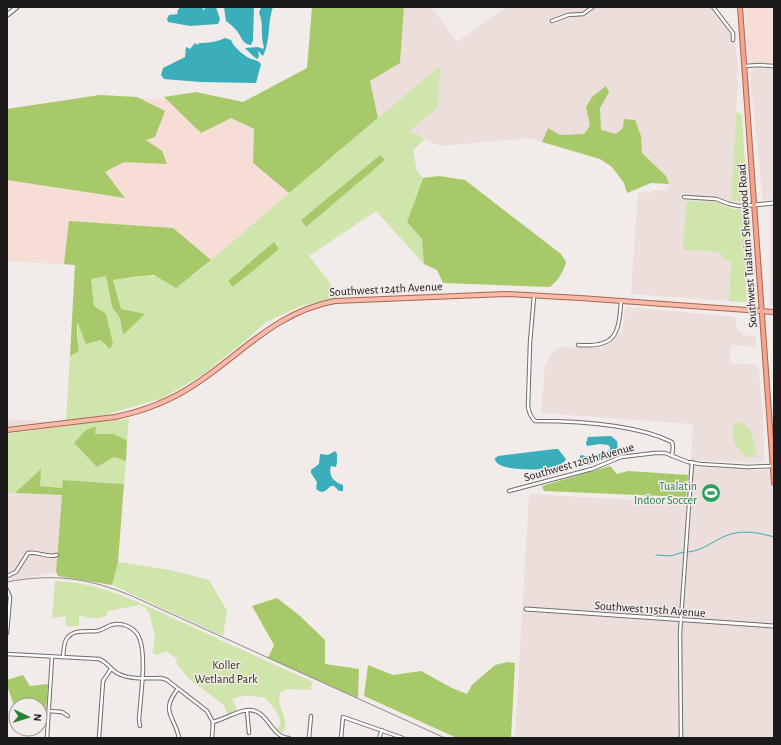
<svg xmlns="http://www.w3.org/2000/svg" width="781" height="745" font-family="'Alegreya Sans',sans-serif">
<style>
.commercial{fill:#f6ddd5}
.built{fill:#ecdeda}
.green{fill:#d0e5ac;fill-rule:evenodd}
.forest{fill:#a8c969}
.water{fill:#3aaebb}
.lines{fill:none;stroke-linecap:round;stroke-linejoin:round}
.stream{stroke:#3aaebb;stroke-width:1}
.minor-casing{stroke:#716d6b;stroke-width:4.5}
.tertiary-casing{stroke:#716d6b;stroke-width:5}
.secondary-casing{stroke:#716d6b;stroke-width:5.5}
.primary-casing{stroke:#a86553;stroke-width:6}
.trunk-casing{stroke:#a86553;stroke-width:6}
.minor{stroke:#fff;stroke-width:2.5}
.tertiary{stroke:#fff;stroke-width:3}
.secondary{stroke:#fff;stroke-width:3.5}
.primary{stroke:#f8bbaa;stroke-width:4}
.trunk{stroke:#f6a48e;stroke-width:4}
.rail{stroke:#8e8a89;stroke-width:1}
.labels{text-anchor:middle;stroke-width:3;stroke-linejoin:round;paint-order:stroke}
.street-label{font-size:12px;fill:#1c1a1a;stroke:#f1ebe9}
.leisure-label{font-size:12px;fill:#27864d;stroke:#f1ebe9;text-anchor:end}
.park-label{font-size:12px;fill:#29360e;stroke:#f1ebe9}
</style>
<rect width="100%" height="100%" fill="#f1ebe9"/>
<!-- commercial -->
<g class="commercial">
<path d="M745,7H774V63H751L748,60Z"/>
<path d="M100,95L167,100L201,133L231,118L254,130L253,163L289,193L193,276L76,265L7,261V109Z"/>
</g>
<!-- built -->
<g class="built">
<path d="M404,7H431L457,42L506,7H712L735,41L739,75H734L738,81L731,201L729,207L714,202L691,201L686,204L684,250L717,252L723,255V259L730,262L731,265L729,301L631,294L638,192L652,193V190L668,191L669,184L666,176L642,153L641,136L633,158L578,152L529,138L440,146L378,118L370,81L400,63Z"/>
<path d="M760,68L774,69V199L763,200L750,74L752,69Z"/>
<path d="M769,207H774V306H770L769,303Z"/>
<path d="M627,307L736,317V327L742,335L756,336V347L731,345L730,363L758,365L763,416L764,459L760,463L691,460L693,424L541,413L545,366L550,355L556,349L563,347L594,348L602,347L609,344L616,338L621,331L624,322L625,309Z"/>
<path d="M7,419L52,422L7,427Z"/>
<path d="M689,464L693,467L761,470H769L774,504V738H515L529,494L685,503Z"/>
<path d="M7,493L62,495L56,572L7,581Z"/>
</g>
<!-- green -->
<g class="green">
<path d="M440,66L438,107L409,131L425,139L413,150L417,171L423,178L407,222L422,239L424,264L376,211L309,256L327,279L338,297L301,306L266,322L245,341L202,375L163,398L104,415L66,421L70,356L79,351L77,320C83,333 97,336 106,346L94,306L91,279L106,276L112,307L120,318L123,334L121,309L112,280C139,276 166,275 193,276L289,193ZM380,155L306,227L301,220Z"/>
<path d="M736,112L740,113L742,116L747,196L744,202L731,201Z"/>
<path d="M689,201L714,202L733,209L748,210L749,263H748V269H745L747,302L729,301L731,265L730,262L722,259V255L717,252L685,250L683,249L686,204Z"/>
<path d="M129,419L127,440L113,434H95V426L74,443L97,467L114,457L126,461L124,484L63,480L62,488L39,486L40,470L15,493H7V434L95,422Z"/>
<path d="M741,422L750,429L755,446L754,449L757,454L755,457H746C736,447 729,439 734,423Z"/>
<path d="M118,562L170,570L209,580L227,611L223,636L112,585Z"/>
<path d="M55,581C102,582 144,605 186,624C228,644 271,663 313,682L311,686V690L288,689L280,693C277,705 283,710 285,721C286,725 284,730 283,733L277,730L281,722L278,714L266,698C253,696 244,694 232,699L237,710L228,715L224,705L188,678L177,664L176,665L177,659L166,651L157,655L153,653L155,637L149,612L144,607L139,605L108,611L107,615C102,619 93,618 87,618L84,616H81L79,617V626L69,627L66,624L65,616L52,618Z"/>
</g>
<!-- forest -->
<g class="forest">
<path d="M312,7H404L400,63L370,81L378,118L289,193L253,163L254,129L231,118L201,133L164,97L196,92L243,102L307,68Z"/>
<path d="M606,86L609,92L600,108L601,130L616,134L623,128L624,119L635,120L641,136L642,153L666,176L669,184L651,183L627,193L624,183L612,167L600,159L542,142L548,128L560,135L584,134L590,126L586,107L592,97Z"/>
<path d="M100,95L137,97L165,111L155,137L146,140L162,151L167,164L124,162L105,172L125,198L7,180V109Z"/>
<path d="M380,155L385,160L306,227L301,220Z"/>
<path d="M439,176L465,180L561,254L566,262C563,273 558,280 550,287L443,283L437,270L424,264L422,239L407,222L423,178Z"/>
<path d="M69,221L173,228L211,260L176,288L154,275L133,277L113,280L121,309L145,314L123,335L120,318L112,307L106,276L91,279L94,306L106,314L113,344L110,349L100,340L86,344L77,321V335L79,351L70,356L75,265L64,264Z"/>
<path d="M274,242L279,249L233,287L228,281Z"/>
<path d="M96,426L95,434H113L127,440L126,461L114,457L97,467L74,443L86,430Z"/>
<path d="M610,466L617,474L628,471L688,475L686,497L544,491L542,486Z"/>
<path d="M41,469L40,486L62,488L63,480L124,484L118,562L112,585L58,576L56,572L62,495L15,493Z"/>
<path d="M277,598L300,616L325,640V664L359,669L358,698L268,658L274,645L252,606Z"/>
<path d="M508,662L515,663L511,738H457L364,696L368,665L393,675L421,671L452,688L467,694L472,685L495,665Z"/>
<path d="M23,675L30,686L48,684L45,723L40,726V705H16V712L7,685V680Z"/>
</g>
<!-- water -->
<g class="water">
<path d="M180,7H202L204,11L205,7H216L220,19L218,24L190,26L168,22L167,19L169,15L178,14L177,12Z"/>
<path d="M224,7H254L253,40L251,45C243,45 241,36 237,31C234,27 230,24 226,21Z"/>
<path d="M261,7H273C267,23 271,40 263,56L258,51L259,57L257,59L253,56L245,48L258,47L263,49L264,47C260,36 264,22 259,13Z"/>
<path d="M225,38L231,40C233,46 241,53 247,57C251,60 258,59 261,64L256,83L200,82L164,79L161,75L163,68L185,57L186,47L190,49L195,43L198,45L199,43C208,43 217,42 225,38Z"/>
<path d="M611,436L617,441L618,453L615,455L588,465L584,463L580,457L581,455L591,457L610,450V447L608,445L600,444L587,446L586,443L588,437Z"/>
<path d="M555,449H558L566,459L565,461C561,464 556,467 551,468C541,470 494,472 495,458L498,456Z"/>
<path d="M335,451L337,454V462L336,467L331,466C328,476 334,482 343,485V491H339L334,486H331C326,490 323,495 316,489L317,482L311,473V470L319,464L320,454L328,455Z"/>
</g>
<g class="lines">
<!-- stream -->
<g class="stream">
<path d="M688,552C704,551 716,538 731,534C745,530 760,533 774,537"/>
<path d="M656,555L670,556L684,552"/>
</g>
<defs>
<g id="minor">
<path d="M713,7L733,33V40"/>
<path d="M552,21L568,15L583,14L593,7"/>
<path d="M745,66L760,65L774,66"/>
<path d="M684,197L716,199L729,204L739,206L754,205"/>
<path d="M534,296L530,343L528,407C529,413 531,417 535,421C577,421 635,424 672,442L673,447L672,456"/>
<path d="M578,345C615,348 619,335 621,301"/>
<path d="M509,491L592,469L621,457L655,453H665L688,462L700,464L748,467L772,466"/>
<path d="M7,576L16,572L28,553C38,551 46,558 57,555"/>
<path d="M7,590L10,597L7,633"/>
<path d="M7,654L99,659C108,662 111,671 119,674C131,680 148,678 161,678L167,680L207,711L213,722L212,738"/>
<path d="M63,657C64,650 63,642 68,637C75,629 88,632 97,631C102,630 106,627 111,625C121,622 132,626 138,635C148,653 140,699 139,720L140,726"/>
<path d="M177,690C160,712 175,717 179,738"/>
<path d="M247,710L249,733"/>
<path d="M49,711L62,712L68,716"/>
<path d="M213,722C225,719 238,710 249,710C269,710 270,737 289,738"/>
<path d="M47,738L52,657"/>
<path d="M99,738L103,681L111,669"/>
<path d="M309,738L311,716"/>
<path d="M341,738L343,717L403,738"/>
<path d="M379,738L382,730"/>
<path d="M681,738L680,633L692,462"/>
</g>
<g id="tertiary">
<path d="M754,205L774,203"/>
<path d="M526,609L774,626"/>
</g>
<path id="secondary" d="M7,15L17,7"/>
<path id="primary" d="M7,430L115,417C144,411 170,401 194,385C242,354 275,312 335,301L506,294L580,298L774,312"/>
<path id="trunk" d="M740,7L774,483"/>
</defs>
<!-- minor casing -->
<use href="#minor" class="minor-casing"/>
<!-- tertiary casing -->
<use href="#tertiary" class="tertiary-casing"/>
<!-- secondary casing -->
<use href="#secondary" class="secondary-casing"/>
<!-- primary casing -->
<use href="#primary" class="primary-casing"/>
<!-- trunk casing -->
<use href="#trunk" class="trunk-casing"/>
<!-- minor -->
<use href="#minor" class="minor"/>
<!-- tertiary -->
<use href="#tertiary" class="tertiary"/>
<!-- secondary -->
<use href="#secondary" class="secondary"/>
<!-- primary -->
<use href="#primary" class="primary"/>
<!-- trunk -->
<use href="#trunk" class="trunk"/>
<!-- rail -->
<path class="rail" d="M7,582C53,573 89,578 132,596L445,738"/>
</g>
<!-- icons -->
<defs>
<symbol id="stadium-disc" viewBox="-11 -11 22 22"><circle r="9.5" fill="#2e9e5b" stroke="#f1ebe9"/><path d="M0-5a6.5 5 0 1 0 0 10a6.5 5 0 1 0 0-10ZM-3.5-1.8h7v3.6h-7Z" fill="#fff"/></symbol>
</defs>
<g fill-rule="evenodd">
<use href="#stadium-disc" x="700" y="482" width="22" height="22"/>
</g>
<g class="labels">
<!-- street labels -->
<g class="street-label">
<text transform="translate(747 246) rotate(-94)" y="4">Southwest Tualatin Sherwood Road</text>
<text transform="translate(386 289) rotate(-3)" y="4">Southwest 124th Avenue</text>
<text transform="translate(579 462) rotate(-16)" y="4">Southwest 120th Avenue</text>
<text transform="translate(650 609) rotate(4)" y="4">Southwest 115th Avenue</text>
</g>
<!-- leisure labels -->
<g class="leisure-label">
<text x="697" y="490">Tualatin<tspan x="697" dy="14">Indoor Soccer</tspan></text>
</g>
<!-- park labels -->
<g class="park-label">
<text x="226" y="669">Koller<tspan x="226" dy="14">Wetland Park</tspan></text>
</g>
</g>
<!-- border -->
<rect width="781" height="745" fill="none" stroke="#1c1a1a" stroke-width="16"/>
<!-- north arrow -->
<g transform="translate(28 717) rotate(94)"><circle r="19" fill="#f1ebe9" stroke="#9c9796"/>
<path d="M0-3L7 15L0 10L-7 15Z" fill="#2b8331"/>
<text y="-6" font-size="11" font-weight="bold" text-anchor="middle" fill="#1c1a1a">N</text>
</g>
</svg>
